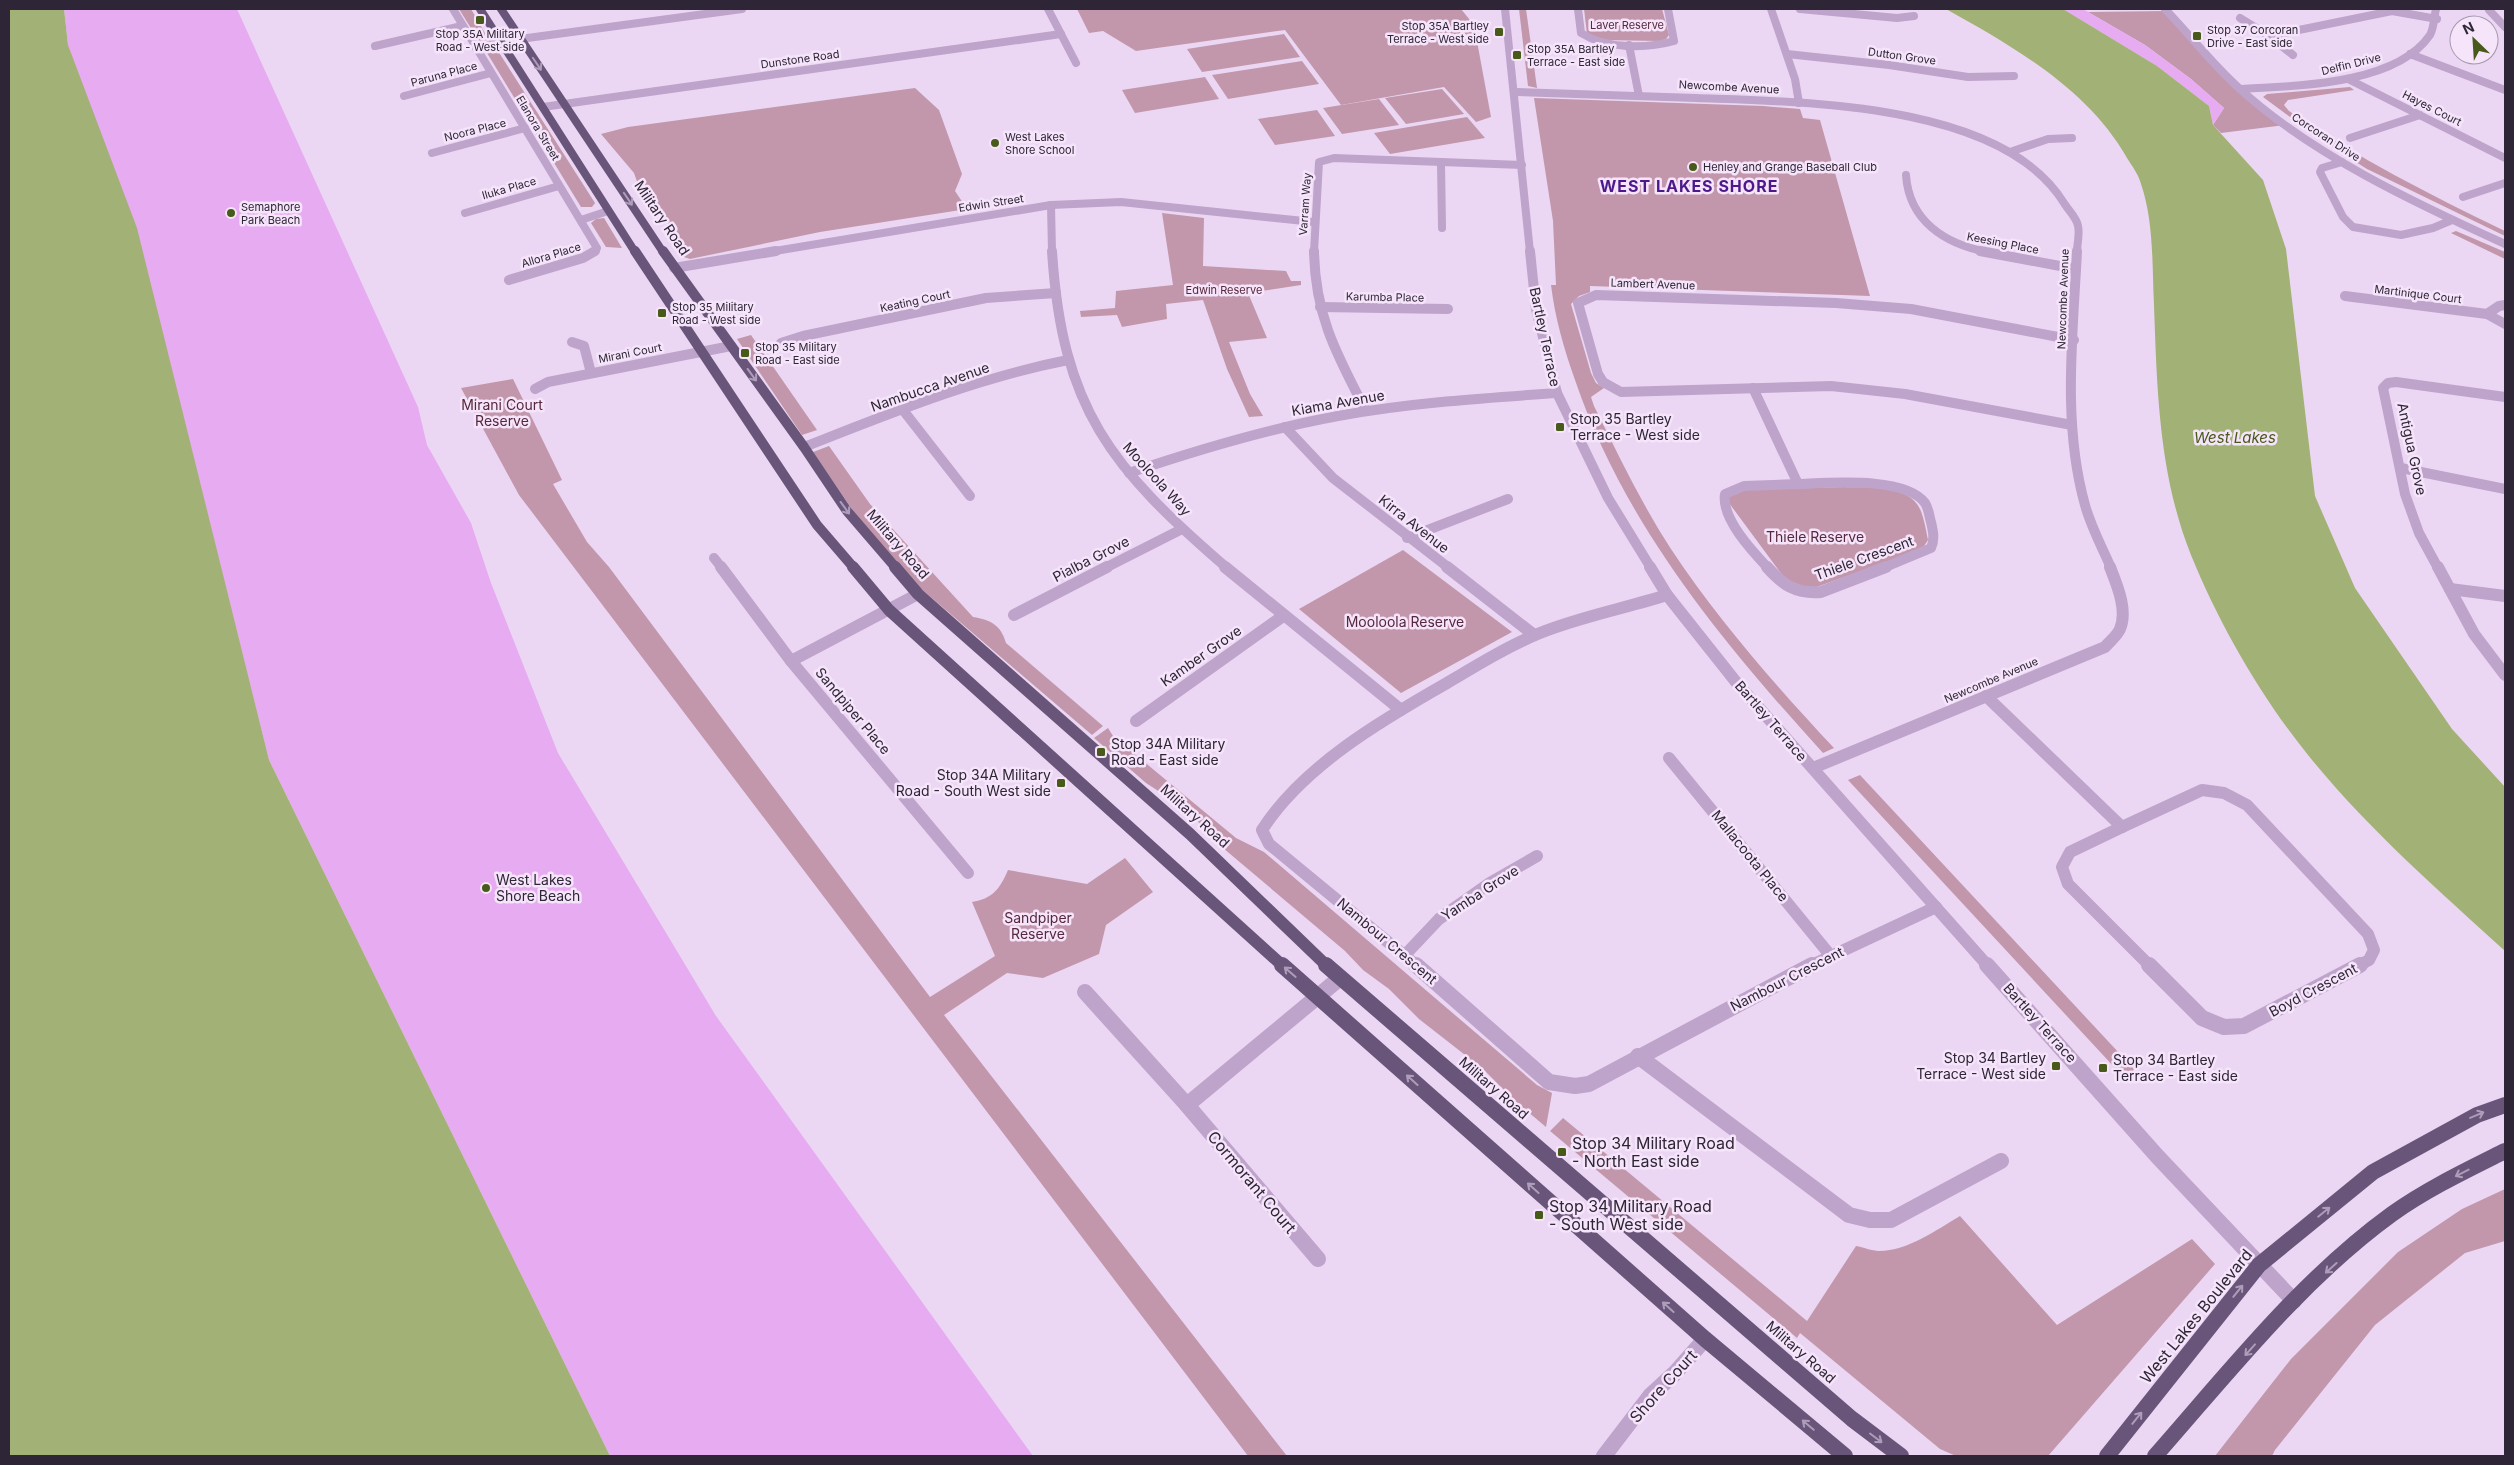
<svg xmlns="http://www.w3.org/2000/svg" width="2514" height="1465" font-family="Inter,sans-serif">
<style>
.green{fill:#c297ab}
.sand{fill:#e7abf1}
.water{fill:#a2b175}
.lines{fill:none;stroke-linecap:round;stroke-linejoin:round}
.minor-far3{stroke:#bea3cb;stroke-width:8}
.minor-far2{stroke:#bea3cb;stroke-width:10}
.minor-far1{stroke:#bea3cb;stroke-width:12}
.minor{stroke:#bea3cb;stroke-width:16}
.major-far3{stroke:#685579;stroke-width:8}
.major-far2{stroke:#685579;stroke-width:10}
.major-far1{stroke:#685579;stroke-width:12}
.major{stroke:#685579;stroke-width:16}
.oneway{stroke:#ae9cba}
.poi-dot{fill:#485a19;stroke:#f5e4fa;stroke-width:2}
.labels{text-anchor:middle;stroke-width:5;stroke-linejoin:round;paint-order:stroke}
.far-park-label{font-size:11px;fill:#55283b;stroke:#f5e4fa}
.far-poi-label{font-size:11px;fill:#2e2536;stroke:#f5e4fa;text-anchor:start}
.far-street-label{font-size:11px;fill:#2e2536;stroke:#f5e4fa}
.street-label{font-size:14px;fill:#2e2536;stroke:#f5e4fa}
.park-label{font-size:14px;fill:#55283b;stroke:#f5e4fa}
.poi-label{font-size:14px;fill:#2e2536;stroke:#f5e4fa;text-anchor:start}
.water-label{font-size:15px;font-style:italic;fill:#485a19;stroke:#f5e4fa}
.far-district-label{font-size:16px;font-weight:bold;letter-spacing:1px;fill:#4b198a;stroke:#f5e4fa}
.near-poi-label{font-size:16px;fill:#2e2536;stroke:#f5e4fa;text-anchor:start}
.near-street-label{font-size:16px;fill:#2e2536;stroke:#f5e4fa}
</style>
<rect width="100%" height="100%" fill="#ebd7f3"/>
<!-- green -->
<g class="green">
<path d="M459,9H471L489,40L479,41Z"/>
<path d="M1077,9H1461L1474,25L1491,117L1476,122L1444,87L1341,105L1285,30L1136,51L1103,31L1089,33Z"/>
<path d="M1519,9H1526L1537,88L1528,86Z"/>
<path d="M1584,9H1662L1669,35L1666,39L1659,41L1602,40L1587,34Z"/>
<path d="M2167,11L2240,89L2285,125L2221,133L2213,125L2224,108L2191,79L2145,45L2088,12Z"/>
<path d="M1284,34L1300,57L1202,72L1187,49Z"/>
<path d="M492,49L498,51L595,203L592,207H581L487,53Z"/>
<path d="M1302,61L1319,84L1228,99L1212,75Z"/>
<path d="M1205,77L1219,99L1135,113L1122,90Z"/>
<path d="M2350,87L2354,90L2288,100L2284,105L2289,111C2358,158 2430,195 2505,231V236L2367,169L2324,142L2263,97L2267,94Z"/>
<path d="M915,88L939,110L962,174L955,191L967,209L820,232L690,259L684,257L667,222L641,193L634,173L601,134L628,127Z"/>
<path d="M1442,89L1464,114L1406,124L1385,98Z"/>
<path d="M1534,98L1763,106L1800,109L1803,118L1820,120L1870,296L1590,286V292L1579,296L1571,304L1591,373L1596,383L1604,388L1591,397L1594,406C1618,454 1641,503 1671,549C1718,620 1776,686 1834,748L1823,753C1722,642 1624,524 1575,380C1564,349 1555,318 1551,285H1556L1553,221Z"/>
<path d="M1379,99L1399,125L1342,134L1323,108Z"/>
<path d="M1317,110L1335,136L1275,145L1258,119Z"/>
<path d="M1467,117L1485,138L1390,154L1374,133Z"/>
<path d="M1162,213L1204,218L1203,266L1286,271L1291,281H1301V285L1248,293L1267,338L1229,342L1250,394L1263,416L1249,417L1227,369L1203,300L1166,304L1167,319L1122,327L1117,315L1081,317L1080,311L1115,308L1116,291L1173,285Z"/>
<path d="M604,218L622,248L606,247L591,223L596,219Z"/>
<path d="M2456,231L2505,252V259L2451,233Z"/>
<path d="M751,335L817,430L802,435L737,339Z"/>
<path d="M513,379L562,480L553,484L587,542L609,567L930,997L995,956L972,902C992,899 1000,889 1008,870L1087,884L1125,858L1153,892L1106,925L1099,954L1043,978L1007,973L944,1015L1287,1456H1248L519,495L461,388Z"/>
<path d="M829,446L870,504L973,617C991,620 1001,625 1006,643L1103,726L1092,735L912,581L856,515L813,452Z"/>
<path d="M1844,487C1866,488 1909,484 1920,509C1924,518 1926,530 1928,540L1922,549L1811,589L1786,580L1729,503V497L1739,490Z"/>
<path d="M1403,550L1512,632L1401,693L1299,609Z"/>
<path d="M1108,728L1113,736L1236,838L1264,852L1537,1085L1552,1093L1546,1127L1514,1100L1483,1069L1419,1019L1389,989L1363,970L1345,951L1223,848L1186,809L1146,783L1094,738Z"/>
<path d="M1860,775L2134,1069L2128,1082L1848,780Z"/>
<path d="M1563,1118L1807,1321L1856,1246C1863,1247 1872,1251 1879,1251C1908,1251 1936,1230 1960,1216L2057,1325L2192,1239L2215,1264L2048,1456H1956L1940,1449L1800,1333L1797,1338L1550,1131Z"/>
<path d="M2505,1189V1241L2465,1253L2375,1325L2275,1450L2272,1456H2215L2291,1359L2398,1252L2462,1209Z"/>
</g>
<!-- sand -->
<g class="sand">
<path d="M64,9H237L418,407L427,445L471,523L491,583L558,753L716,1016L1033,1456H610L269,760L190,446L68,45Z"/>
<path d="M2063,9H2083L2088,12L2145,45L2191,79L2224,108L2213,125L2209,106L2157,66Z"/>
</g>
<!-- water -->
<g class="water">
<path d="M9,9H64L68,45L137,228L269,760L610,1456H9Z"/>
<path d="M1946,9H2063L2157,66L2209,106L2213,125L2263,180L2286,249L2315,496L2355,588L2452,729L2505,787V951C2437,889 2366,827 2308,755C2261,697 2219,624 2191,555C2159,475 2157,390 2154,305C2152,265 2154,222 2141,184C2139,175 2132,166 2127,158C2088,89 2014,47 1946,9Z"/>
</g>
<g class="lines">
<!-- minor-far3 -->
<g class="minor-far3">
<path d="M453,9L597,248L594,252"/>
<path d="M1048,9L1076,63"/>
<path d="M1505,9L1530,252"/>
<path d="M1578,9L1581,33C1606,49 1646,49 1674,41L1668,9"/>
<path d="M1771,9L1795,79L1799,103"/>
<path d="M1800,9L1897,18L1914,16"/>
<path d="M2165,9C2190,35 2213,65 2240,89C2312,155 2417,204 2505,244"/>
<path d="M2489,10L2505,27"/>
<path d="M2240,18L2269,36L2392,11L2437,19"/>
<path d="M2269,36L2293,55"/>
<path d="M520,39L742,9"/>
<path d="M1629,45L1639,96"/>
<path d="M375,46L462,26"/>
<path d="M476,48L501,42"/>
<path d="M1787,54L1889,65L1968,77L2014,76"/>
<path d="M2410,54L2505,90"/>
<path d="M2348,79L2505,158"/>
<path d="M2240,89C2295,86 2396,85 2430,35C2434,28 2434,17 2436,9"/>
<path d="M1515,92C1575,94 1636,96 1696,98C1802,102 2002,102 2064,203C2068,210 2077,218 2078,226C2080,234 2077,244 2077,252"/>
<path d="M404,96L491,73"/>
<path d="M543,107L1061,34"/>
<path d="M2350,138L2420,115"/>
<path d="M2010,152L2048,139L2072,138"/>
<path d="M432,153L525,128"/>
<path d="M2342,162L2322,168L2320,172L2343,217L2353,227L2401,235L2433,228L2452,220"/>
<path d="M1441,163L1442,228"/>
<path d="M1906,175C1909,221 1945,244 1987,252"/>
<path d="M2463,197L2505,183"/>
<path d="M1051,205L1052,252"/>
<path d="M465,213L559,186"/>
<path d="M581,220L608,211"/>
<path d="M769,252L1051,205L1121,202L1314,222"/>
<path d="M1314,252L1319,162L1334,158L1522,165"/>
</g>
<!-- minor-far2 -->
<g class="minor-far2">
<path d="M1052,251C1062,409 1111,468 1227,568"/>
<path d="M1314,251C1315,316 1337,355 1366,411"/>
<path d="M1530,251L1536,309L1557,393L1608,498L1651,568"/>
<path d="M1980,251L2076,269"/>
<path d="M2077,251C2073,334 2062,423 2085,505C2091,527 2102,547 2111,568"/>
<path d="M674,268L776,251"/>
<path d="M509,280L583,258L595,251"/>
<path d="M2345,296L2487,314L2505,324"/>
<path d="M1320,307L1448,309"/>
<path d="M2487,314L2499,306L2505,305"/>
<path d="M572,342L584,346L591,373"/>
<path d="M781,343L803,336L986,298L1056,293"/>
<path d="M1753,388L1798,484"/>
<path d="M535,389L548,382L731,346"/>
<path d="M903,410L970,496"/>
<path d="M2072,425L1905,394L1831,386L1621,392L1603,382L1598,374L1578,303L1596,295L1836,303L1911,309L2074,340"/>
<path d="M1285,427L1333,478L1449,568"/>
<path d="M804,447C891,413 976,378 1068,360"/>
<path d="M2401,468L2505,489"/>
<path d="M1129,473C1197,450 1267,429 1338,416C1410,403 1484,398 1557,393"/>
<path d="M1798,484C1829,483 1905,476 1925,503C1929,509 1929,516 1931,522C1933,531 1935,539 1931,548L1883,568"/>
<path d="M1407,538L1508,499"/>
<path d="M714,558L722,568"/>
<path d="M1105,568L1182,529"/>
<path d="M1768,568C1752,551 1721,518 1725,494L1744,486L1798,484"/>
<path d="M2438,568L2419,533L2405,494L2383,388L2388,383L2396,382L2505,397"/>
</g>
<!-- minor-far1 -->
<g class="minor-far1">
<path d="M721,567L791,661L968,873"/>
<path d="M1225,567L1401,710"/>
<path d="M1447,567L1534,635"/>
<path d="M1650,567L1667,595L1736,682L1988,966"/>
<path d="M1767,567C1783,585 1796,594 1821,592L1886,567"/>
<path d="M2438,567L2474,634L2505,675"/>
<path d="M2450,589L2505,596"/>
<path d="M1014,615L1107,567"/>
<path d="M791,661L918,594"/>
<path d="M1986,696L2122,827"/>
<path d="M1136,721L1283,616"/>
<path d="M1669,758L1830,955"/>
<path d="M1813,768L2105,647C2110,641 2117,636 2120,629C2128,610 2117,585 2110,567"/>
<path d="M2122,827L2070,852L2062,867L2068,884L2150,966"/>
<path d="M2122,827L2202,790L2224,793L2247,805L2368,934L2374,950L2369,960L2358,966"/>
<path d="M1405,955L1439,919L1490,883L1537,856"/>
<path d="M1417,966L1269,844L1262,830C1303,766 1382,720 1447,683C1477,665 1508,646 1540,633C1579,617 1626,608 1667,595"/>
<path d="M1810,966L1936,907"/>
</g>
<!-- minor -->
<g class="minor">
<path d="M1416,965L1549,1082L1575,1086L1589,1084L1812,965"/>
<path d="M1987,965L2157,1156L2294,1301"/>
<path d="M2149,965L2202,1018L2224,1027L2244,1026L2360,965"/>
<path d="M1085,992L1187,1105L1318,1259"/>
<path d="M1638,1056L1849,1215L1870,1220H1891L2001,1161"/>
<path d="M1187,1105L1340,978"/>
<path d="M1604,1456L1650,1396L1675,1373L1705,1339"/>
</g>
<!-- major-far3 -->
<g class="major-far3">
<path d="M480,9L635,252"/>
<path d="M501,9L663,252"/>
</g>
<!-- major-far2 -->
<g class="major-far2">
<path d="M635,251L817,525L854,568"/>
<path d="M663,251L804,447L847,511L896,568"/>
</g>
<!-- major-far1 -->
<g class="major-far1">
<path d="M853,567L889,610L1283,966"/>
<path d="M895,567L918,594L1190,834L1327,966"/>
</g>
<!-- major -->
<g class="major">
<path d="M1282,965L1705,1339L1845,1456"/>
<path d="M1326,965L1852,1419L1901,1456"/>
<path d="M2107,1456L2259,1265L2373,1172L2477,1115L2505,1105"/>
<path d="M2155,1456C2229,1372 2301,1280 2392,1214C2427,1189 2467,1170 2505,1151"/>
</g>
</g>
<!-- one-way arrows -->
<defs><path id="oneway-shaft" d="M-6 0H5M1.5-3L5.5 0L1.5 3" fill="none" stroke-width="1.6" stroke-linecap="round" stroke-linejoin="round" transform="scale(1.25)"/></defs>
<g class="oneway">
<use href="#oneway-shaft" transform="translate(537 64) rotate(56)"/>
<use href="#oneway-shaft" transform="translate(628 199) rotate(56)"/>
<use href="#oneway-shaft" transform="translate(752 375) rotate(54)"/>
<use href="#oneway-shaft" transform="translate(845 508) rotate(54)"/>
<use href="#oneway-shaft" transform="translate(1290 972) rotate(-139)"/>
<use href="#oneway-shaft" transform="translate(1412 1080) rotate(-138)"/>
<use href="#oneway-shaft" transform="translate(2477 1115) rotate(-23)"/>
<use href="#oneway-shaft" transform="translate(2462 1173) rotate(153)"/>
<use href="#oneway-shaft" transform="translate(1533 1188) rotate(-138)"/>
<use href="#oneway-shaft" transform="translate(2324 1212) rotate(-39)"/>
<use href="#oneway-shaft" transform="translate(2331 1268) rotate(138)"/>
<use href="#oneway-shaft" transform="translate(2238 1291) rotate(-51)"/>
<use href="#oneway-shaft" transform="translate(1668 1307) rotate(-138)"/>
<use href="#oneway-shaft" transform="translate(2250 1350) rotate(132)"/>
<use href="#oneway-shaft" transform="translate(2137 1418) rotate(-51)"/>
<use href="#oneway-shaft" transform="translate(1808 1425) rotate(-140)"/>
<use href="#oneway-shaft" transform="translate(1876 1438) rotate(37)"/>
</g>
<!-- markers -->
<g class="poi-dot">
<rect x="475" y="15" width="10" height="10" rx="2.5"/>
<rect x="1494" y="27" width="10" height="10" rx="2.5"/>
<rect x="2192" y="31" width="10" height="10" rx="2.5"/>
<rect x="1512" y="50" width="10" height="10" rx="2.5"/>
<circle cx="995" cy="143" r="5"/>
<circle cx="1693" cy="167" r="5"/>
<circle cx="231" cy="213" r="5"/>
<rect x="657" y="308" width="10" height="10" rx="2.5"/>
<rect x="740" y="348" width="10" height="10" rx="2.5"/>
<rect x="1555" y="422" width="10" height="10" rx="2.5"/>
<rect x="1096" y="747" width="10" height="10" rx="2.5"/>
<rect x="1056" y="778" width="10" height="10" rx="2.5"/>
<circle cx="486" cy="888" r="5"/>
<rect x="2051" y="1061" width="10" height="10" rx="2.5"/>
<rect x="2098" y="1063" width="10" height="10" rx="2.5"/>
<rect x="1557" y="1147" width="10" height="10" rx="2.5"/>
<rect x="1534" y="1210" width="10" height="10" rx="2.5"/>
</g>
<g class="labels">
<!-- far-park labels -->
<g class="far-park-label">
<text x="1627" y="29">Laver Reserve</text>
<text x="1224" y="294">Edwin Reserve</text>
</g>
<!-- far-poi labels -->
<g class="far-poi-label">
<text x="1489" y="30" text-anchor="end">Stop 35A Bartley<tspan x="1489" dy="13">Terrace - West side</tspan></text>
<text x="2207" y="34">Stop 37 Corcoran<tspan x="2207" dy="13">Drive - East side</tspan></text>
<text x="480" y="38" text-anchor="middle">Stop 35A Military<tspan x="480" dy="13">Road - West side</tspan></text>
<text x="1527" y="53">Stop 35A Bartley<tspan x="1527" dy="13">Terrace - East side</tspan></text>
<text x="1005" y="141">West Lakes<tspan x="1005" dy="13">Shore School</tspan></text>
<text x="1703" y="171">Henley and Grange Baseball Club</text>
<text x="241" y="211">Semaphore<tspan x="241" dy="13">Park Beach</tspan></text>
<text x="672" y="311">Stop 35 Military<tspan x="672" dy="13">Road - West side</tspan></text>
<text x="755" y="351">Stop 35 Military<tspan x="755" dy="13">Road - East side</tspan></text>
</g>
<!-- far-street labels -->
<g class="far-street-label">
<text transform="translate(1902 56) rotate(8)" y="4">Dutton Grove</text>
<text transform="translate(800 59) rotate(-8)" y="4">Dunstone Road</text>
<text transform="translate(2351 64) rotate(-14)" y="4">Delfin Drive</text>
<text transform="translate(444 74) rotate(-15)" y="4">Paruna Place</text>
<text transform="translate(1729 87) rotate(3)" y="4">Newcombe Avenue</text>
<text transform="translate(2432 108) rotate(27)" y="4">Hayes Court</text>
<text transform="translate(538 128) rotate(59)" y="4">Elanora Street</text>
<text transform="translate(475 130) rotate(-14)" y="4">Noora Place</text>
<text transform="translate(2326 137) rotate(33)" y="4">Corcoran Drive</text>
<text transform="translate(509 188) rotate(-16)" y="4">Iluka Place</text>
<text transform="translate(991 203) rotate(-9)" y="4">Edwin Street</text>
<text transform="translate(1305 204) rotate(-86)" y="4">Varram Way</text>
<text transform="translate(2003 243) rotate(11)" y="4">Keesing Place</text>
<text transform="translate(551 255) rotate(-17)" y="4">Allora Place</text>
<text transform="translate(1653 284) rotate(2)" y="4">Lambert Avenue</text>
<text transform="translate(2418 294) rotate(7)" y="4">Martinique Court</text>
<text transform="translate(1385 297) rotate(1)" y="4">Karumba Place</text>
<text transform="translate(2063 299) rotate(-88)" y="4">Newcombe Avenue</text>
<text transform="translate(915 301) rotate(-12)" y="4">Keating Court</text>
<text transform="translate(630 353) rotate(-11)" y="4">Mirani Court</text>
<text transform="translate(1991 680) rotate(-23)" y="4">Newcombe Avenue</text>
</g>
<!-- street labels -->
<g class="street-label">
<text transform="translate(662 218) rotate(56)" y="5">Military Road</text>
<text transform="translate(1545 337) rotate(78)" y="5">Bartley Terrace</text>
<text transform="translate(930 387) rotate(-19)" y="5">Nambucca Avenue</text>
<text transform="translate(1338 403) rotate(-10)" y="5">Kiama Avenue</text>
<text transform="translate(2412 449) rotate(78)" y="5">Antigua Grove</text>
<text transform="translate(1157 479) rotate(48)" y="5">Mooloola Way</text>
<text transform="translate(1414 524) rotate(38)" y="5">Kirra Avenue</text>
<text transform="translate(898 544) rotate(49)" y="5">Military Road</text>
<text transform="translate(1864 558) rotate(-20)" y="5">Thiele Crescent</text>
<text transform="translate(1091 559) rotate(-27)" y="5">Pialba Grove</text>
<text transform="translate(1201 656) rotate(-35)" y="5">Kamber Grove</text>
<text transform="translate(853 711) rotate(50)" y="5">Sandpiper Place</text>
<text transform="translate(1771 721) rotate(49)" y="5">Bartley Terrace</text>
<text transform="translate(1195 816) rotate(42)" y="5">Military Road</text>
<text transform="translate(1750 856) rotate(51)" y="5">Mallacoota Place</text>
<text transform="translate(1480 893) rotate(-33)" y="5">Yamba Grove</text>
<text transform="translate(1387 941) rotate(40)" y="5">Nambour Crescent</text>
<text transform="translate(1787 979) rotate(-27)" y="5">Nambour Crescent</text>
<text transform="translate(2313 990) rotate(-28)" y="5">Boyd Crescent</text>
<text transform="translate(2040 1023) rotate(48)" y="5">Bartley Terrace</text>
<text transform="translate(1494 1088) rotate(41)" y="5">Military Road</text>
<text transform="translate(1801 1352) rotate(41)" y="5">Military Road</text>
</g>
<!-- park labels -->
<g class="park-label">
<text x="502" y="410">Mirani Court<tspan x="502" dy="16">Reserve</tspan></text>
<text x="1815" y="542">Thiele Reserve</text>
<text x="1405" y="627">Mooloola Reserve</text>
<text x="1038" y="923">Sandpiper<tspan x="1038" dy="16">Reserve</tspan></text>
</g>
<!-- poi labels -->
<g class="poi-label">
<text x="1570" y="424">Stop 35 Bartley<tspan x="1570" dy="16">Terrace - West side</tspan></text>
<text x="1111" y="749">Stop 34A Military<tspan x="1111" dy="16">Road - East side</tspan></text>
<text x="1051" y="780" text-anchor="end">Stop 34A Military<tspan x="1051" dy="16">Road - South West side</tspan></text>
<text x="496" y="885">West Lakes<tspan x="496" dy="16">Shore Beach</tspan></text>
<text x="2046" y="1063" text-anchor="end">Stop 34 Bartley<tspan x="2046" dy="16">Terrace - West side</tspan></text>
<text x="2113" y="1065">Stop 34 Bartley<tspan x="2113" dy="16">Terrace - East side</tspan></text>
</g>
<!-- water labels -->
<g class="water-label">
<text x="2235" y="443">West Lakes</text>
</g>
<!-- far-district labels -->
<g class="far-district-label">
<text x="1689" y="192">WEST LAKES SHORE</text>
</g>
<!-- near-poi labels -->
<g class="near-poi-label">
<text x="1572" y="1149">Stop 34 Military Road<tspan x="1572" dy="18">- North East side</tspan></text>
<text x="1549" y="1212">Stop 34 Military Road<tspan x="1549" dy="18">- South West side</tspan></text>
</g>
<!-- near-street labels -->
<g class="near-street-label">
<text transform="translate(1252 1182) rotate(50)" y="6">Cormorant Court</text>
<text transform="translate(2196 1316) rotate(-51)" y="6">West Lakes Boulevard</text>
<text transform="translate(1663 1386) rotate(-48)" y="6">Shore Court</text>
</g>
</g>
<!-- border -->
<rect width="2514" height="1465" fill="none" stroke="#2e2536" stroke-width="20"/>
<!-- north arrow -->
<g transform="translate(2474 40) rotate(335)"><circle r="24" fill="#f5e4fa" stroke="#a598ac"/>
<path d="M0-4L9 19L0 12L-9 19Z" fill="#485a19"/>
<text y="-8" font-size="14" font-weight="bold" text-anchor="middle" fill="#2e2536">N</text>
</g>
</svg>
